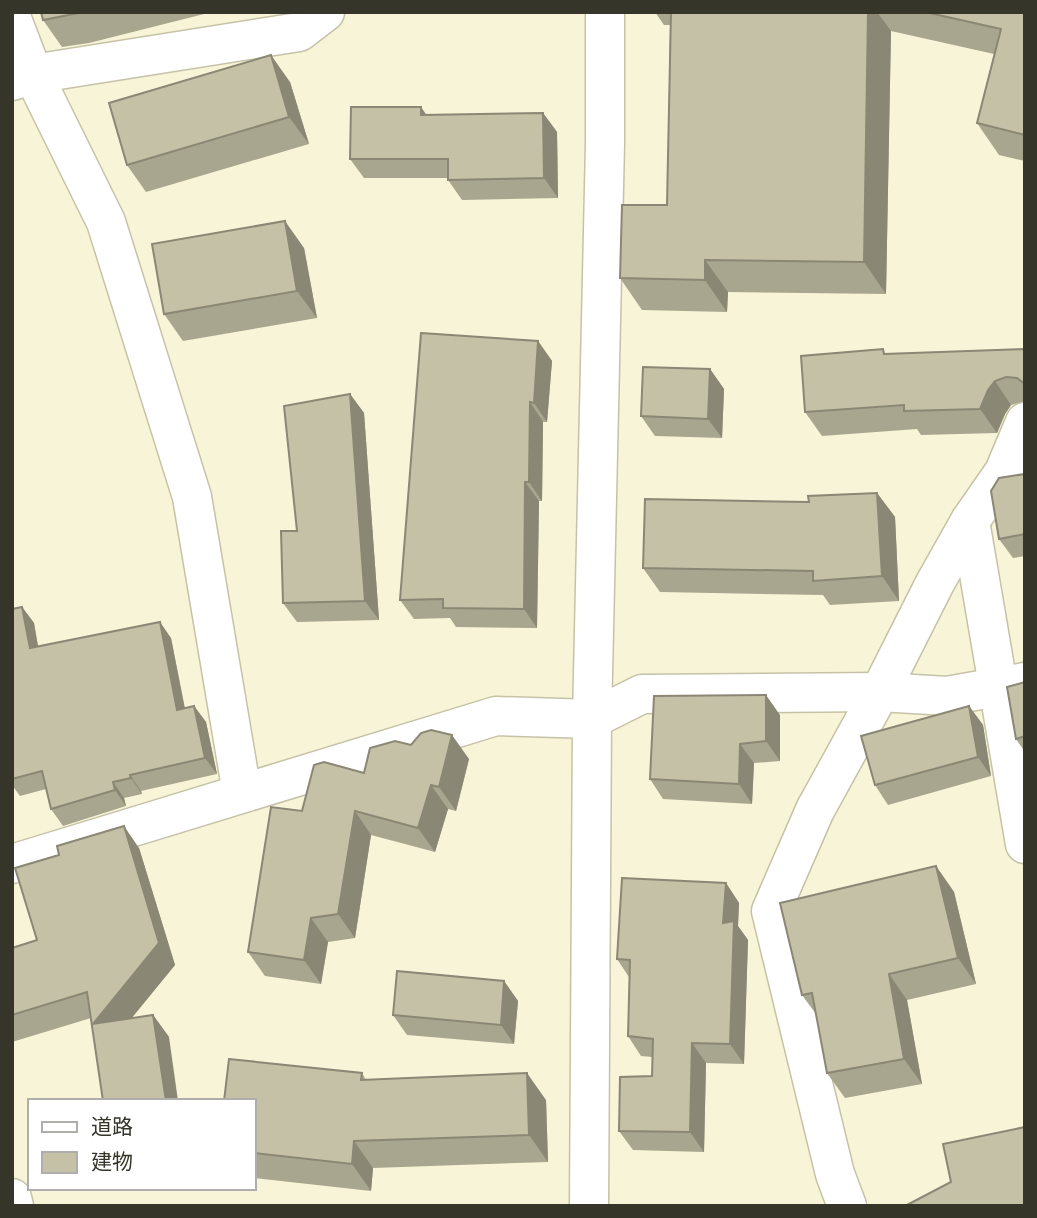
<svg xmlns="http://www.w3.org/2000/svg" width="1037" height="1218" font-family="'Source Sans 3','Noto Sans JP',sans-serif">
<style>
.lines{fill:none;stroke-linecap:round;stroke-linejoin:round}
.minor-casing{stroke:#c6c2a7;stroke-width:41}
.minor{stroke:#fff;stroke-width:38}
.wall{fill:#a9a68f}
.shaded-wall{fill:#8a8774}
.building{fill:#c5c1a6;stroke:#8a8774;stroke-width:2}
</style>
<rect width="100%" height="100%" fill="#f8f4d8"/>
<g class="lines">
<defs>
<g id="minor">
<path d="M12,19L33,74L106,222L192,497L242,793"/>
<path d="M12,81L33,74L299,32L325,12"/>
<path d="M970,521L1025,844"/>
<path d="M12,864L496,716L592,719L642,694L880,692L947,696L1025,682"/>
<path d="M12,1198L14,1206"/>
<path d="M589,1206L592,719L605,143V12"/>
<path d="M847,1206L835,1174L771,911L815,810L880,692L935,583L970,521L1004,472L1025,422"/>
</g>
</defs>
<!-- minor casing -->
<use href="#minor" class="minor-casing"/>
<!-- minor -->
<use href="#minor" class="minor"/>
</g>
<!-- wall -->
<g class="wall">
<path d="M41,12H212L89,43L62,47L43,20Z"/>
<path d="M655,12H1025V161L999,155L977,123L994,54L891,31L886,294L728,292L727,312L642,310L620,278L667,205L670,25H664Z"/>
<path d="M290,82L309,144L146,192L127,165Z"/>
<path d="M543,113L557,132L558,198L462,200L448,180V178H364L350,159L426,115Z"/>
<path d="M304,248L317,318L183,341L164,314Z"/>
<path d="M538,341L552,361L547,422H543L542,501H539L537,628L456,627L450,618L414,619L400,600Z"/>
<path d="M1025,349V401L1011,405L1005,414L997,433L921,435L917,429L822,436L805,412L887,354Z"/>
<path d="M710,369L724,389L722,438L655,436L641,416Z"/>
<path d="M350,394L364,413L379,620L297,622L283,603Z"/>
<path d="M1025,474V556L1013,558L999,539Z"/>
<path d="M877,493L895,517L899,601L830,605L823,595L660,592L643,568Z"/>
<path d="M22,607L34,623L38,646L171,638L185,708L194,706L206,722L217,774L141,791L142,794L124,798L126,806L63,826L51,809L46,789L20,796L12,785V609Z"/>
<path d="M1025,682V752L1016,739Z"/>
<path d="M969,706L983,725L991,776L888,805L875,785Z"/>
<path d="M780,715V761L754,763L752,804L663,799L650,779Z"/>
<path d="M469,759L456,811L448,809L435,852L371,835L355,938L328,942L321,984L265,976L248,952L302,811L364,773Z"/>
<path d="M139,848L175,965L131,1018L153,1015L169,1037L91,1018L12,1042V948L37,940Z"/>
<path d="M936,866L954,892L976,984L907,1000L922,1084L845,1098L827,1073L816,1014L802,995Z"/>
<path d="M726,883L739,903L738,926L748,940L744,1064L706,1063L704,1152L633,1150L619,1131L652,1076V1057L641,1056L628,1036L629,977L617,959Z"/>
<path d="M504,981L518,1001L514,1044L407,1035L393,1015Z"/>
<path d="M362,1073L366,1080L546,1100L548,1162L373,1168L371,1191L254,1178V1101Z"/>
</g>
<!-- shaded-wall -->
<g class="shaded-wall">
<path d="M868,12H877L891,31L886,294L864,262Z"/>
<path d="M271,55L290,82L309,144L289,117Z"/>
<path d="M421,107L434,126L421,115Z"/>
<path d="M543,113L557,132L558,198L544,178Z"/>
<path d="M285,221L304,248L317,318L297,291Z"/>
<path d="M705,260L728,292L727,312L705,280Z"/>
<path d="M538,341L552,361L547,422L534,403Z"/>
<path d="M710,369L724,389L722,438L708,419Z"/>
<path d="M995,381L1011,405L1005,414L997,433L980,409L988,390Z"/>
<path d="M350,394L364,413L379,620L365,601Z"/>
<path d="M530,402L543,422L542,501L529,482Z"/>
<path d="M525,482L539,501L537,628L524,609Z"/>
<path d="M877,493L895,517L899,601L882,576Z"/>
<path d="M22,607L34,623L41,664L30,648Z"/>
<path d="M160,622L171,638L188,726L177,710Z"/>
<path d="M766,695L780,715V761L766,741Z"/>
<path d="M194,706L206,722L217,774L205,758Z"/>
<path d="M969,706L983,725L991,776L978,757Z"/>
<path d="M452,735L469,759L456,811L439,787Z"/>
<path d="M740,744L754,763L752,804L739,784Z"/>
<path d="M130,775L141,791L142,794L131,778Z"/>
<path d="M113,782L124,798L126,806L115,790Z"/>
<path d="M431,785L448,809L435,852L418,828Z"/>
<path d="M355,811L371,835L355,938L338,914Z"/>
<path d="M124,826L139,848L175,965L109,1046L93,1024Z"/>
<path d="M936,866L954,892L976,984L958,958Z"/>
<path d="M726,883L739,903L738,926L748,940L744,1064L730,1044L723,923Z"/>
<path d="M311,918L328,942L321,984L304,960Z"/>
<path d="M889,974L907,1000L922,1084L904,1059Z"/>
<path d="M504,981L518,1001L514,1044L501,1025Z"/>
<path d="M153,1015L169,1037L178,1101H166Z"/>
<path d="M692,1043L706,1063L704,1152L690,1132Z"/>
<path d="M527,1073L546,1100L548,1162L529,1135Z"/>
<path d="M354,1141L373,1168L371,1191L352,1164Z"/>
</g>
<!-- building -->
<g class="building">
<path d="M41,12H84L43,20Z"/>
<path d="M671,12H868L864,262L705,260V280L620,278L622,205H667Z"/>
<path d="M925,12H1025V135L977,123L1001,29Z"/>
<path d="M271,55L289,117L127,165L109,103Z"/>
<path d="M351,107H421V115L543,113L544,178L448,180V159H350Z"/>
<path d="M285,221L297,291L164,314L152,244Z"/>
<path d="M421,333L538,341L534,403L530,402L529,482H525L524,609L443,608V599L400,600Z"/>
<path d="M883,349L884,354L1025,349V384L1017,378L1006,377L995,381L988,390L980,409L904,411V405L805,412L801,356Z"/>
<path d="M643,367L710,369L708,419L641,416Z"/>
<path d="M350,394L365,601L283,603L281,531H297L284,406Z"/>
<path d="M1025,474V534L999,539L991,491L999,478Z"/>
<path d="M877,493L882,576L813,581V571L643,568L645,499L809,502L808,496Z"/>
<path d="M22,607L30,648L160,622L177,710L194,706L205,758L130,775L131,778L113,782L115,790L51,809L42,771L12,779V609Z"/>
<path d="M1025,682V736L1016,739L1007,687Z"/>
<path d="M766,695V741L740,744L739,784L650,779L654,696Z"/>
<path d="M969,706L978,757L875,785L861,736Z"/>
<path d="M431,730L452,735L439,787L431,785L418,828L355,811L338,914L311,918L304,960L248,952L271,807L302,811L314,765L324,762L364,773L370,748L395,741L411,745L421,733Z"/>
<path d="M124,826L159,943L93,1024L153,1015L166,1101H103L87,992L12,1015V948L37,940L15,868L59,855L57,846Z"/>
<path d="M936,866L958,958L889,974L904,1059L827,1073L812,993L802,995L780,903Z"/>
<path d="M622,878L726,883L723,923L734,921L730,1044L692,1043L690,1132L619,1131L620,1077L652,1076L653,1039L628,1036L630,960L617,959Z"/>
<path d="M397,971L504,981L501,1025L393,1015Z"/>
<path d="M229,1059L362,1073L361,1080L527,1073L529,1135L354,1141L352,1164L254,1153V1101H224Z"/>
<path d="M1025,1127V1206H905L951,1182L943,1144Z"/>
</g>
<!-- border -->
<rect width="1037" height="1218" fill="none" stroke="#36352a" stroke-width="28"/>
<!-- legend -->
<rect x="28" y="1099" width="228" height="91" fill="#ffffff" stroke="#afaeaa" stroke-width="2"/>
<rect x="42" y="1122" width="35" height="10" fill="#ffffff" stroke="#afaeaa" stroke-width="2"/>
<text x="91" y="1134" font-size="21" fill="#36352a">道路</text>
<rect x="42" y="1152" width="35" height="21" fill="#c5c1a6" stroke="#afaeaa" stroke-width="2"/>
<text x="91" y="1169" font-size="21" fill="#36352a">建物</text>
</svg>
